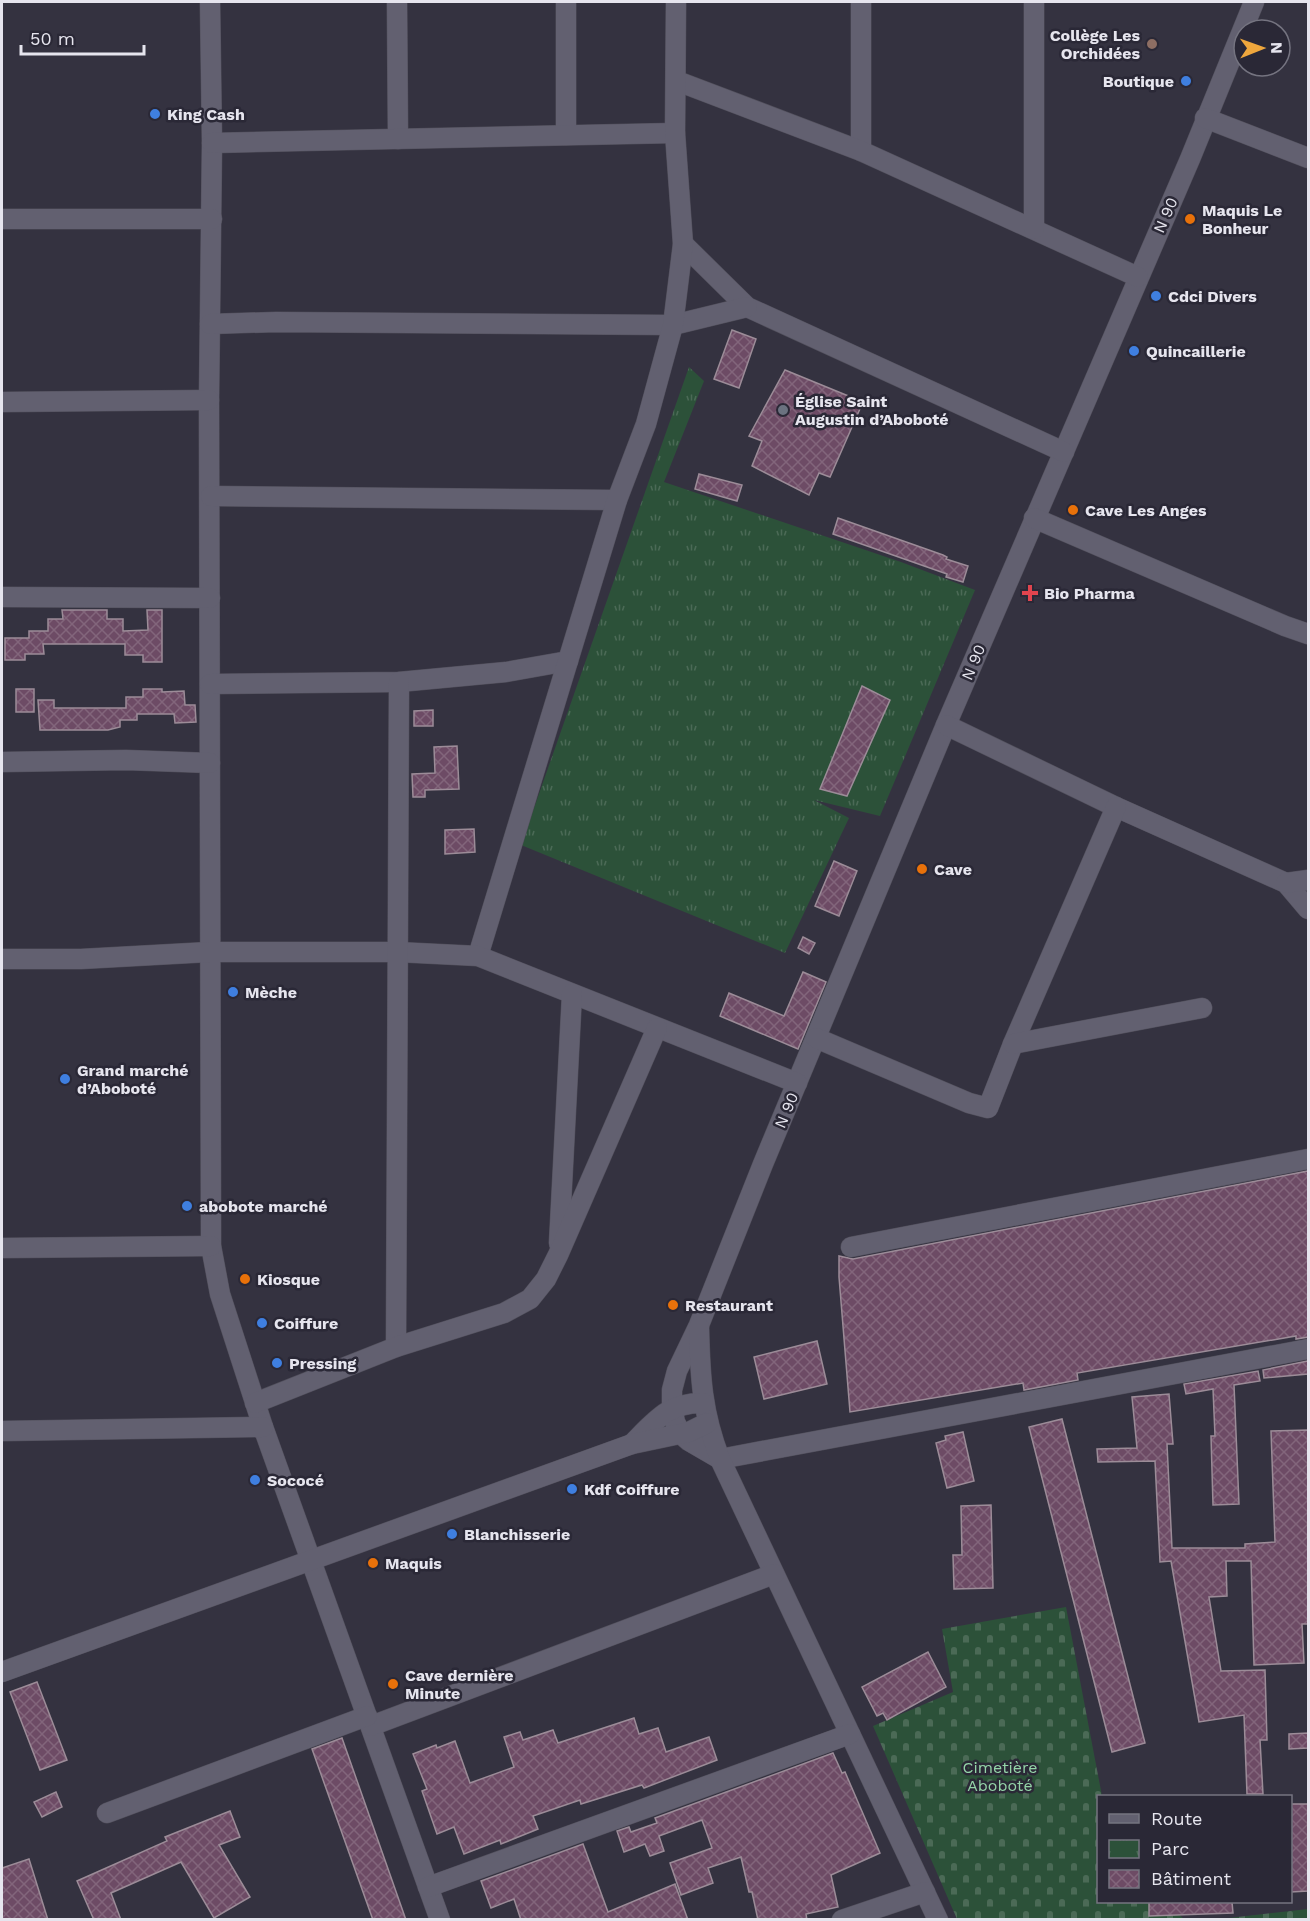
<svg xmlns="http://www.w3.org/2000/svg" width="1310" height="1921" font-family="'Work Sans',sans-serif">
<style>
.cemetery{fill:url(#cemetery-stones)}
.park{fill:url(#park-tufts)}
.building{fill:url(#building-cross-hatch);stroke:#9c8c98;stroke-width:1.5}
.lines{fill:none;stroke-linecap:round;stroke-linejoin:round}
.minor-casing{stroke:#514f5b;stroke-width:21}
.minor{stroke:#626070;stroke-width:20}
.education-dot{fill:#8d6e63;stroke:#2a2836;stroke-width:2}
.shop-dot{fill:#3f7fe0;stroke:#2a2836;stroke-width:2}
.food-dot{fill:#e8710a;stroke:#2a2836;stroke-width:2}
.worship-dot{fill:#6b7280;stroke:#2a2836;stroke-width:2}
.health-dot{fill:#e0444e;stroke:#2a2836;stroke-width:2}
.labels{text-anchor:middle;stroke-width:5;stroke-linejoin:round;paint-order:stroke}
.poi-label{font-size:16px;font-weight:bold;fill:#e6e5ee;stroke:#2a2836;text-anchor:start}
.street-label{font-size:16px;fill:#e6e5ee;stroke:#2a2836}
.park-label{font-size:16px;fill:#94d4a8;stroke:#2a2836}
</style>
<defs>
<pattern id="cemetery-stones" width="16" height="16" patternUnits="userSpaceOnUse" patternTransform="scale(1.5)"><rect width="16" height="16" fill="#2c5139"/><path d="M2 7V4a2 2 0 0 1 4 0v3zM10 15v-3a2 2 0 0 1 4 0v3z" fill="#4b6a56"/></pattern>
<pattern id="park-tufts" width="24" height="20" patternUnits="userSpaceOnUse" patternTransform="scale(1.5)"><rect width="24" height="20" fill="#2c5139"/><path d="M3 7l-1-3M5 7V3M7 7l1-3M15 17l-1-3M17 17v-4M19 17l1-3" fill="none" stroke="#4b6a56"/></pattern>
<pattern id="building-cross-hatch" width="8" height="8" patternUnits="userSpaceOnUse" patternTransform="scale(1.5)"><rect width="8" height="8" fill="#6d4b65"/><path d="M0 0l8 8M0 8l8-8" fill="none" stroke="#82657b"/></pattern>
</defs>
<rect width="100%" height="100%" fill="#343240"/>
<!-- cemetery -->
<g class="cemetery">
<path d="M1066,1607L1102,1796H1098V1902H1165L1184,1919H957L873,1726L953,1692L942,1629Z"/>
<path d="M1308,1909V1919H1220Z"/>
</g>
<!-- park -->
<path class="park" d="M689,367L704,381L664,482L901,562L975,590L880,816L814,800L849,818L785,953L521,845Z"/>
<!-- building -->
<g class="building">
<path d="M732,330L756,339L739,388L714,379Z"/>
<path d="M785,370L863,402L830,477L819,473L809,495L752,466L762,441L749,436Z"/>
<path d="M699,474L742,485L737,501L695,489Z"/>
<path d="M838,518L943,555L947,557L946,559L968,566L963,582L946,577L947,574L833,534Z"/>
<path d="M62,610H107V619H123V631L148,630L147,610H162V662H143V655H125V644H43L44,654H25V660H5V638H29V631H48V619H63Z"/>
<path d="M862,686L890,700L847,796L820,789Z"/>
<rect x="16" y="689" width="18" height="23"/>
<path d="M143,689H162V692L184,691L185,705H195L196,722L175,723L174,714H137V720H120V727L108,730H40L38,700H54V708H126V697H143Z"/>
<path d="M433,710V726H414V711Z"/>
<path d="M457,746L459,789L425,790V797H413L412,774L435,773L434,747Z"/>
<path d="M474,829L475,852L445,854V830Z"/>
<path d="M834,861L857,871L839,916L815,906Z"/>
<path d="M803,937L815,943L809,954L798,948Z"/>
<path d="M803,972L826,982L798,1049L720,1016L729,993L784,1016Z"/>
<path d="M1308,1171V1337L1296,1339V1336L1077,1373L1078,1380L1024,1390L1023,1383L850,1412L839,1277V1256L853,1259Z"/>
<path d="M817,1341L827,1384L764,1399L754,1357Z"/>
<path d="M1308,1361V1374L1264,1378L1263,1370Z"/>
<path d="M1258,1371L1260,1381L1234,1385L1239,1504L1213,1505L1211,1436H1215L1213,1389L1186,1394L1184,1384Z"/>
<path d="M1169,1394L1173,1444H1167L1172,1548H1245V1544L1275,1542L1271,1431L1308,1430V1624H1302L1304,1663L1254,1665L1251,1561H1226L1227,1596L1209,1597L1221,1671L1265,1670L1267,1740H1260L1263,1794H1247L1244,1715L1199,1722L1171,1561L1160,1562L1155,1461L1098,1462L1097,1449L1137,1448L1132,1397Z"/>
<path d="M1062,1419L1145,1743L1112,1752L1029,1427Z"/>
<path d="M963,1432L974,1481L947,1488L936,1443L946,1440L945,1436Z"/>
<path d="M991,1505L993,1588L954,1589L953,1555H962L961,1506Z"/>
<path d="M928,1652L946,1687L887,1720L883,1713L877,1716L862,1687Z"/>
<path d="M37,1682L67,1760L40,1770L10,1692Z"/>
<path d="M634,1718L639,1734L658,1728L666,1752L709,1737L717,1760L644,1788L642,1785L581,1804L580,1800L533,1816L538,1829L501,1844L500,1840L464,1854L454,1827L437,1834L422,1791L427,1789L413,1754L436,1745L437,1748L455,1741L470,1783L514,1767L504,1737L520,1732L523,1740L553,1730L558,1743Z"/>
<path d="M1308,1733V1748L1289,1749V1734Z"/>
<path d="M342,1738L406,1920H373L312,1749Z"/>
<path d="M833,1753L842,1773L845,1772L880,1853L831,1875L838,1907L806,1914L807,1920H758L752,1892H749L741,1857L708,1868L713,1883L681,1895L670,1863L712,1848L702,1820L659,1836L664,1851L650,1856L645,1844L624,1852L617,1831L629,1827L631,1832L657,1823L655,1818Z"/>
<path d="M56,1792L62,1807L42,1817L34,1802Z"/>
<path d="M1290,1804H1308V1891L1291,1892Z"/>
<path d="M230,1811L240,1837L219,1845L250,1897L214,1918L181,1862L111,1893L121,1920H94L77,1881L167,1841L165,1837Z"/>
<path d="M583,1844L608,1912L675,1884L688,1920H521L514,1899L491,1908L481,1881Z"/>
<path d="M29,1859L48,1920H2V1868Z"/>
<path d="M1149,1902H1232L1233,1913L1149,1916Z"/>
</g>
<g class="lines">
<defs>
<g id="minor">
<path d="M210,2L212,143L209,400L211,1246L220,1294L263,1427L440,1920"/>
<path d="M397,2L398,139"/>
<path d="M566,2V135"/>
<path d="M861,2V151"/>
<path d="M1254,2L1190,159L946,725L763,1164L699,1325L677,1371L672,1390V1407L675,1422L681,1434L689,1441L720,1459L1308,1349"/>
<path d="M677,81L861,151L1138,277"/>
<path d="M1205,118L1308,158"/>
<path d="M212,143L675,133"/>
<path d="M2,219H212"/>
<path d="M1034,229V2"/>
<path d="M683,244L747,307L1064,452"/>
<path d="M210,324L276,322L673,325L747,307"/>
<path d="M2,402L209,400"/>
<path d="M211,496L617,500"/>
<path d="M1034,518L1285,626L1308,634"/>
<path d="M2,597L210,598"/>
<path d="M210,684L399,682L506,672L568,661"/>
<path d="M946,725L1116,807L1286,883L1308,909"/>
<path d="M2,762L126,760L210,763"/>
<path d="M1286,883L1308,880"/>
<path d="M478,956L617,500L646,424L673,325L683,244L675,133L676,2"/>
<path d="M2,959H81L209,952H397L478,956L797,1083"/>
<path d="M816,1038L969,1103L988,1108L1013,1044L1116,807"/>
<path d="M1013,1044L1202,1008"/>
<path d="M559,1243L572,994"/>
<path d="M851,1247L1308,1159"/>
<path d="M2,1248L211,1246"/>
<path d="M699,1327C700,1376 702,1413 720,1459L938,1920"/>
<path d="M396,1347L399,682"/>
<path d="M255,1403L396,1347L504,1313L530,1299L546,1279L558,1255L657,1028"/>
<path d="M2,1431L263,1427"/>
<path d="M632,1444C655,1421 669,1402 703,1403"/>
<path d="M2,1672L632,1444L689,1432L707,1423"/>
<path d="M371,1726L774,1574"/>
<path d="M107,1813L367,1716"/>
<path d="M428,1887L850,1734"/>
<path d="M842,1920L925,1892"/>
</g>
</defs>
<!-- minor casing -->
<use href="#minor" class="minor-casing"/>
<!-- minor -->
<use href="#minor" class="minor"/>
</g>
<!-- markers -->
<circle class="education-dot" cx="1152" cy="44" r="6"/>
<g class="shop-dot">
<circle cx="1186" cy="81" r="6"/>
<circle cx="155" cy="114" r="6"/>
<circle cx="1156" cy="296" r="6"/>
<circle cx="1134" cy="351" r="6"/>
<circle cx="233" cy="992" r="6"/>
<circle cx="65" cy="1079" r="6"/>
<circle cx="187" cy="1206" r="6"/>
<circle cx="262" cy="1323" r="6"/>
<circle cx="277" cy="1363" r="6"/>
<circle cx="255" cy="1480" r="6"/>
<circle cx="572" cy="1489" r="6"/>
<circle cx="452" cy="1534" r="6"/>
</g>
<g class="food-dot">
<circle cx="1190" cy="219" r="6"/>
<circle cx="1073" cy="510" r="6"/>
<circle cx="922" cy="869" r="6"/>
<circle cx="245" cy="1279" r="6"/>
<circle cx="673" cy="1305" r="6"/>
<circle cx="373" cy="1563" r="6"/>
<circle cx="393" cy="1684" r="6"/>
</g>
<circle class="worship-dot" cx="783" cy="410" r="6"/>
<path class="health-dot" d="M1027 584h6v6h6v6h-6v6h-6v-6h-6v-6h6z"/>
<g class="labels">
<!-- poi labels -->
<g class="poi-label">
<text x="1140" y="41" text-anchor="end">Collège Les<tspan x="1140" dy="18">Orchidées</tspan></text>
<text x="1174" y="87" text-anchor="end">Boutique</text>
<text x="167" y="120">King Cash</text>
<text x="1202" y="216">Maquis Le<tspan x="1202" dy="18">Bonheur</tspan></text>
<text x="1168" y="302">Cdci Divers</text>
<text x="1146" y="357">Quincaillerie</text>
<text x="795" y="407">Église Saint<tspan x="795" dy="18">Augustin d’Aboboté</tspan></text>
<text x="1085" y="516">Cave Les Anges</text>
<text x="1044" y="599">Bio Pharma</text>
<text x="934" y="875">Cave</text>
<text x="245" y="998">Mèche</text>
<text x="77" y="1076">Grand marché<tspan x="77" dy="18">d’Aboboté</tspan></text>
<text x="199" y="1212">abobote marché</text>
<text x="257" y="1285">Kiosque</text>
<text x="685" y="1311">Restaurant</text>
<text x="274" y="1329">Coiffure</text>
<text x="289" y="1369">Pressing</text>
<text x="267" y="1486">Sococé</text>
<text x="584" y="1495">Kdf Coiffure</text>
<text x="464" y="1540">Blanchisserie</text>
<text x="385" y="1569">Maquis</text>
<text x="405" y="1681">Cave dernière<tspan x="405" dy="18">Minute</tspan></text>
</g>
<!-- street labels -->
<g class="street-label">
<text transform="translate(1165 215) rotate(-66)" y="6">N 90</text>
<text transform="translate(973 662) rotate(-67)" y="6">N 90</text>
<text transform="translate(786 1110) rotate(-67)" y="6">N 90</text>
</g>
<!-- park labels -->
<g class="park-label">
<text x="1000" y="1773">Cimetière<tspan x="1000" dy="18">Aboboté</tspan></text>
</g>
</g>
<!-- border -->
<rect width="1310" height="1921" fill="none" stroke="#e6e5ee" stroke-width="6"/>
<!-- legend -->
<rect x="1097" y="1795" width="195" height="108" fill="#2a2836" stroke="#757480" stroke-width="1.5"/>
<rect x="1109" y="1814" width="30" height="9" fill="#626070" stroke="#757480" stroke-width="1.5"/>
<text x="1151" y="1825" font-size="18" fill="#e6e5ee">Route</text>
<rect x="1109" y="1840" width="30" height="18" fill="url(#park-tufts)" stroke="#757480" stroke-width="1.5"/>
<text x="1151" y="1855" font-size="18" fill="#e6e5ee">Parc</text>
<rect x="1109" y="1870" width="30" height="18" fill="url(#building-cross-hatch)" stroke="#757480" stroke-width="1.5"/>
<text x="1151" y="1885" font-size="18" fill="#e6e5ee">Bâtiment</text>
<!-- north arrow -->
<g transform="translate(1262 48) rotate(89)"><circle r="28" fill="#2a2836" stroke="#757480" stroke-width="1.5"/>
<path d="M0-4.5L10 22L0 15L-10 22Z" fill="#efa73d"/>
<text y="-9" font-size="16" font-weight="bold" text-anchor="middle" fill="#e6e5ee">N</text>
</g>
<!-- scale -->
<path d="M21 45v9h123v-9" fill="none" stroke="#e6e5ee" stroke-width="3"/>
<text x="30" y="45" font-size="18" fill="#e6e5ee" stroke="#2a2836" stroke-width="4.5" paint-order="stroke">50 m</text>
</svg>
